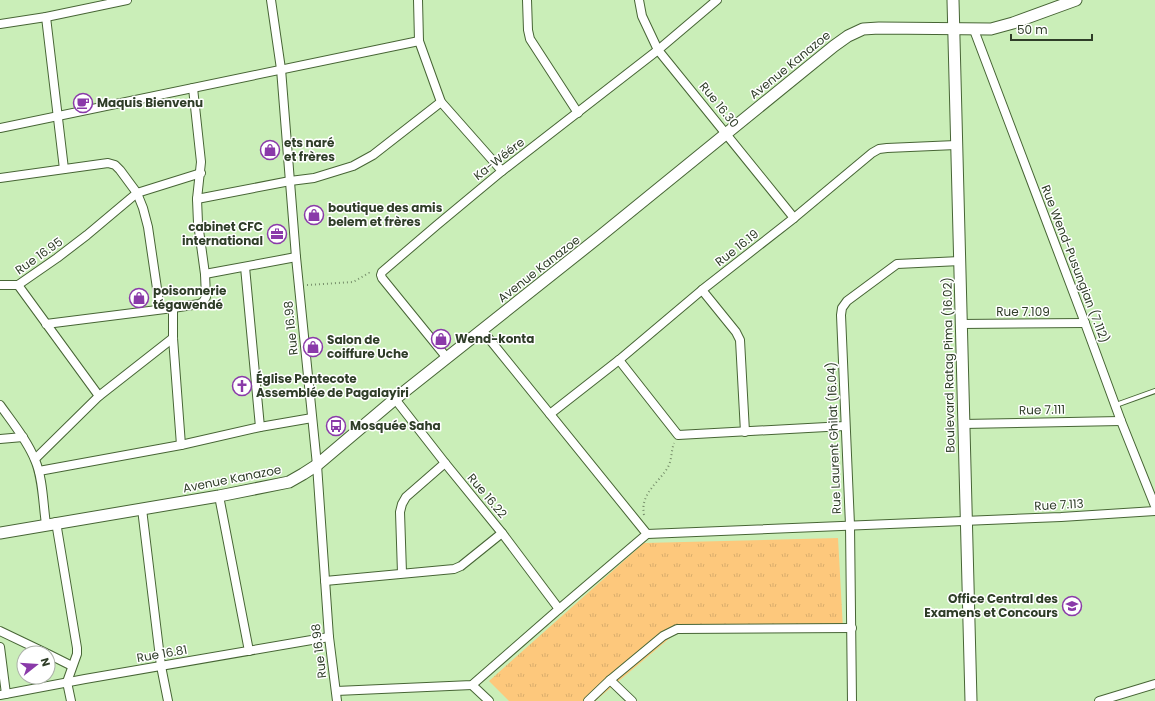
<svg xmlns="http://www.w3.org/2000/svg" width="1155" height="701" font-family="Poppins,sans-serif">
<style>
.grass{fill:url(#grass-tufts)}
.lines{fill:none;stroke-linecap:round;stroke-linejoin:round}
.service-casing{stroke:#476535;stroke-width:6}
.minor-casing{stroke:#476535;stroke-width:10}
.tertiary-casing{stroke:#476535;stroke-width:13}
.path{stroke:#778f6b;stroke-width:2;stroke-dasharray:1 3;stroke-linecap:butt}
.service{stroke:#fff;stroke-width:4}
.minor{stroke:#fff;stroke-width:8}
.tertiary{stroke:#fff;stroke-width:11}
.labels{text-anchor:middle;stroke-width:3;stroke-linejoin:round;paint-order:stroke}
.street-label{font-size:12px;fill:#2f3d28;stroke:#fff}
.poi-label{font-size:12px;font-weight:bold;fill:#2f3d28;stroke:#fff;text-anchor:start}
</style>
<defs>
<pattern id="grass-tufts" width="24" height="20" patternUnits="userSpaceOnUse"><rect width="24" height="20" fill="#fdc87c"/><path d="M3 7l-1-3M5 7V3M7 7l1-3M15 17l-1-3M17 17v-4M19 17l1-3" fill="none" stroke="#d9ad6b"/></pattern>
</defs>
<rect width="100%" height="100%" fill="#caeeb8"/>
<!-- grass -->
<path class="grass" d="M838,538L843,629L677,632L595,701H509L489,681L644,543Z"/>
<g class="lines">
<defs>
<path id="service" d="M1116,405L1155,391"/>
<g id="minor">
<path d="M271,0L281,69L296,257L317,465L329,637L337,701"/>
<path d="M418,0L419,41L441,102L502,171"/>
<path d="M527,0L528,30L530,39L578,113"/>
<path d="M639,0L642,16L658,50L794,218"/>
<path d="M46,17L64,169"/>
<path d="M0,24L46,17L127,0"/>
<path d="M974,30L1082,315L1121,421L1155,506"/>
<path d="M193,88L201,162L197,199L290,181L314,178L353,166L373,155L441,102"/>
<path d="M0,128L419,41"/>
<path d="M0,178L108,163L115,165L120,170L137,193L143,208L148,227L160,309"/>
<path d="M245,267L260,427"/>
<path d="M205,274L296,257"/>
<path d="M0,285H18L57,258L87,235L137,193L201,173"/>
<path d="M18,285L99,396"/>
<path d="M702,290L736,332L740,340L745,432"/>
<path d="M173,308V338L181,445"/>
<path d="M46,324L173,308L199,304L203,302L206,297L205,274L198,223L197,199"/>
<path d="M960,324L1085,323"/>
<path d="M482,330L647,534"/>
<path d="M447,358L382,278L381,275L382,272L437,225L502,171L658,50L717,0"/>
<path d="M619,360L678,435L845,426"/>
<path d="M395,399L445,463L502,533L559,609"/>
<path d="M0,405C12,422 27,440 35,460C43,478 43,504 46,524"/>
<path d="M550,414L619,360L702,290L794,218L872,153L879,149L887,148L956,145"/>
<path d="M963,424L1121,421"/>
<path d="M0,439L23,437"/>
<path d="M35,459L99,396L173,338"/>
<path d="M39,471L181,445L260,427L312,418"/>
<path d="M219,496L249,651"/>
<path d="M142,509L161,666L168,701"/>
<path d="M56,522L77,648V654L67,682L71,701"/>
<path d="M402,573L400,512L402,504L406,497L445,463"/>
<path d="M325,581L454,569L461,566L502,533"/>
<path d="M0,631L46,653"/>
<path d="M0,647L6,694"/>
<path d="M48,654L72,666"/>
<path d="M610,680L632,701"/>
<path d="M472,685L489,701"/>
<path d="M336,691L472,685L559,609L647,534L1061,517L1155,511"/>
<path d="M0,695L85,679L329,637"/>
<path d="M588,701L610,680L663,636L677,629L852,628"/>
<path d="M852,701L850,525L841,315L842,308L847,301L897,264L960,261"/>
<path d="M1099,701L1155,684"/>
</g>
<g id="tertiary">
<path d="M953,0L971,701"/>
<path d="M0,533L219,496L289,482L303,474L317,465L395,399L599,237L834,46L848,36L863,29L879,28L991,29L1013,23L1076,0"/>
</g>
</defs>
<!-- service casing -->
<use href="#service" class="service-casing"/>
<!-- minor casing -->
<use href="#minor" class="minor-casing"/>
<!-- tertiary casing -->
<use href="#tertiary" class="tertiary-casing"/>
<!-- path -->
<g class="path">
<path d="M307,285L353,282L369,273L372,274"/>
<path d="M644,515C640,493 658,484 668,467C672,460 671,451 674,443"/>
</g>
<!-- service -->
<use href="#service" class="service"/>
<!-- minor -->
<use href="#minor" class="minor"/>
<!-- tertiary -->
<use href="#tertiary" class="tertiary"/>
</g>
<!-- icons -->
<defs>
<symbol id="cafe-ring" viewBox="-11 -11 22 22"><circle r="9.5" fill="#fff" stroke="#8a3aa9" stroke-width="1.5"/><path d="M-5.5-4.5H6V0H3Q3 3.5 0 3.5H-2.5Q-5.5 3.5-5.5 0ZM3-3.2v2h1.7v-2ZM-6 4.5H4V6H-6Z" fill="#8a3aa9"/></symbol>
<symbol id="shop-ring" viewBox="-11 -11 22 22"><circle r="9.5" fill="#fff" stroke="#8a3aa9" stroke-width="1.5"/><path d="M-5-2.5h2.3a2.7 3.5 0 0 1 5.4 0H5L5.5 6h-11ZM-1.5-2.5h3a1.5 2.3 0 0 0-3 0Z" fill="#8a3aa9"/></symbol>
<symbol id="office-ring" viewBox="-11 -11 22 22"><circle r="9.5" fill="#fff" stroke="#8a3aa9" stroke-width="1.5"/><path d="M-6-3h4V-5.5h4V-3h4V5H-6ZM-1-4.5V-3h2v-1.5ZM-6 0V1H6V0Z" fill="#8a3aa9"/></symbol>
<symbol id="church-ring" viewBox="-11 -11 22 22"><circle r="9.5" fill="#fff" stroke="#8a3aa9" stroke-width="1.5"/><path d="M-1.2-6h2.4v3.5h3.3v2.4h-3.3V6h-2.4V-.1h-3.3v-2.4h3.3Z" fill="#8a3aa9"/></symbol>
<symbol id="bus-ring" viewBox="-11 -11 22 22"><circle r="9.5" fill="#fff" stroke="#8a3aa9" stroke-width="1.5"/><path d="M-5-6H5V4H4V6H2V4H-2V6H-4V4H-5ZM-3.5-4V0h7V-4ZM-3.5 1.2v1.5H-2V1.2ZM2 1.2v1.5H3.5V1.2Z" fill="#8a3aa9"/></symbol>
<symbol id="university-ring" viewBox="-11 -11 22 22"><circle r="9.5" fill="#fff" stroke="#8a3aa9" stroke-width="1.5"/><path d="M0-5L7-2L0 1L-7-2ZM-4 1L0 2.5L4 1V4Q0 6-4 4Z" fill="#8a3aa9"/></symbol>
</defs>
<g fill-rule="evenodd">
<use href="#cafe-ring" x="72" y="92" width="22" height="22"/>
<use href="#shop-ring" x="259" y="139" width="22" height="22"/>
<use href="#shop-ring" x="303" y="204" width="22" height="22"/>
<use href="#office-ring" x="266" y="223" width="22" height="22"/>
<use href="#shop-ring" x="128" y="287" width="22" height="22"/>
<use href="#shop-ring" x="430" y="328" width="22" height="22"/>
<use href="#shop-ring" x="302" y="336" width="22" height="22"/>
<use href="#church-ring" x="231" y="375" width="22" height="22"/>
<use href="#bus-ring" x="325" y="415" width="22" height="22"/>
<use href="#university-ring" x="1061" y="595" width="22" height="22"/>
</g>
<g class="labels">
<!-- street labels -->
<g class="street-label">
<text transform="translate(790 65) rotate(-39)" y="4">Avenue Kanazoe</text>
<text transform="translate(719 105) rotate(51)" y="4">Rue 16.30</text>
<text transform="translate(499 159) rotate(-38)" y="4">Ka-Wéére</text>
<text transform="translate(737 248) rotate(-38)" y="4">Rue 16.19</text>
<text transform="translate(39 256) rotate(-35)" y="4">Rue 16.95</text>
<text transform="translate(1075 264) rotate(69)" y="4">Rue Wend-Pusungian (7.112)</text>
<text transform="translate(539 269) rotate(-38)" y="4">Avenue Kanazoe</text>
<text x="1023" y="316">Rue 7.109</text>
<text transform="translate(291 328) rotate(-96)" y="4">Rue 16.98</text>
<text transform="translate(949 365) rotate(-91)" y="4">Boulevard Ratag Pima (16.02)</text>
<text transform="translate(1042 410) rotate(-1)" y="4">Rue 7.111</text>
<text transform="translate(834 438) rotate(-92)" y="4">Rue Laurent Ghilat (16.04)</text>
<text transform="translate(232 479) rotate(-11)" y="4">Avenue Kanazoe</text>
<text transform="translate(487 496) rotate(50)" y="4">Rue 16.22</text>
<text transform="translate(1059 505) rotate(-3)" y="4">Rue 7.113</text>
<text transform="translate(319 651) rotate(-97)" y="4">Rue 16.98</text>
<text transform="translate(162 654) rotate(-10)" y="4">Rue 16.81</text>
</g>
<!-- poi labels -->
<g class="poi-label">
<text x="97" y="107">Maquis Bienvenu</text>
<text x="284" y="147">ets naré<tspan x="284" dy="14">et frères</tspan></text>
<text x="328" y="212">boutique des amis<tspan x="328" dy="14">belem et frères</tspan></text>
<text x="263" y="231" text-anchor="end">cabinet CFC<tspan x="263" dy="14">international</tspan></text>
<text x="153" y="295">poisonnerie<tspan x="153" dy="14">tégawendé</tspan></text>
<text x="455" y="343">Wend-konta</text>
<text x="327" y="344">Salon de<tspan x="327" dy="14">coiffure Uche</tspan></text>
<text x="256" y="383">Église Pentecote<tspan x="256" dy="14">Assemblée de Pagalayiri</tspan></text>
<text x="350" y="430">Mosquée Saha</text>
<text x="1058" y="603" text-anchor="end">Office Central des<tspan x="1058" dy="14">Examens et Concours</tspan></text>
</g>
</g>
<!-- north arrow -->
<g transform="translate(36 665) rotate(73)"><circle r="19" fill="#ffffff" stroke="#acb1a9"/>
<path d="M0-3L7 15L0 10L-7 15Z" fill="#8a3aa9"/>
<text y="-6" font-size="11" font-weight="bold" text-anchor="middle" fill="#2f3d28">N</text>
</g>
<!-- scale -->
<path d="M1011 34v6h81v-6" fill="none" stroke="#2f3d28" stroke-width="2"/>
<text x="1017" y="34" font-size="12" fill="#2f3d28" stroke="#ffffff" stroke-width="3" paint-order="stroke">50 m</text>
</svg>
